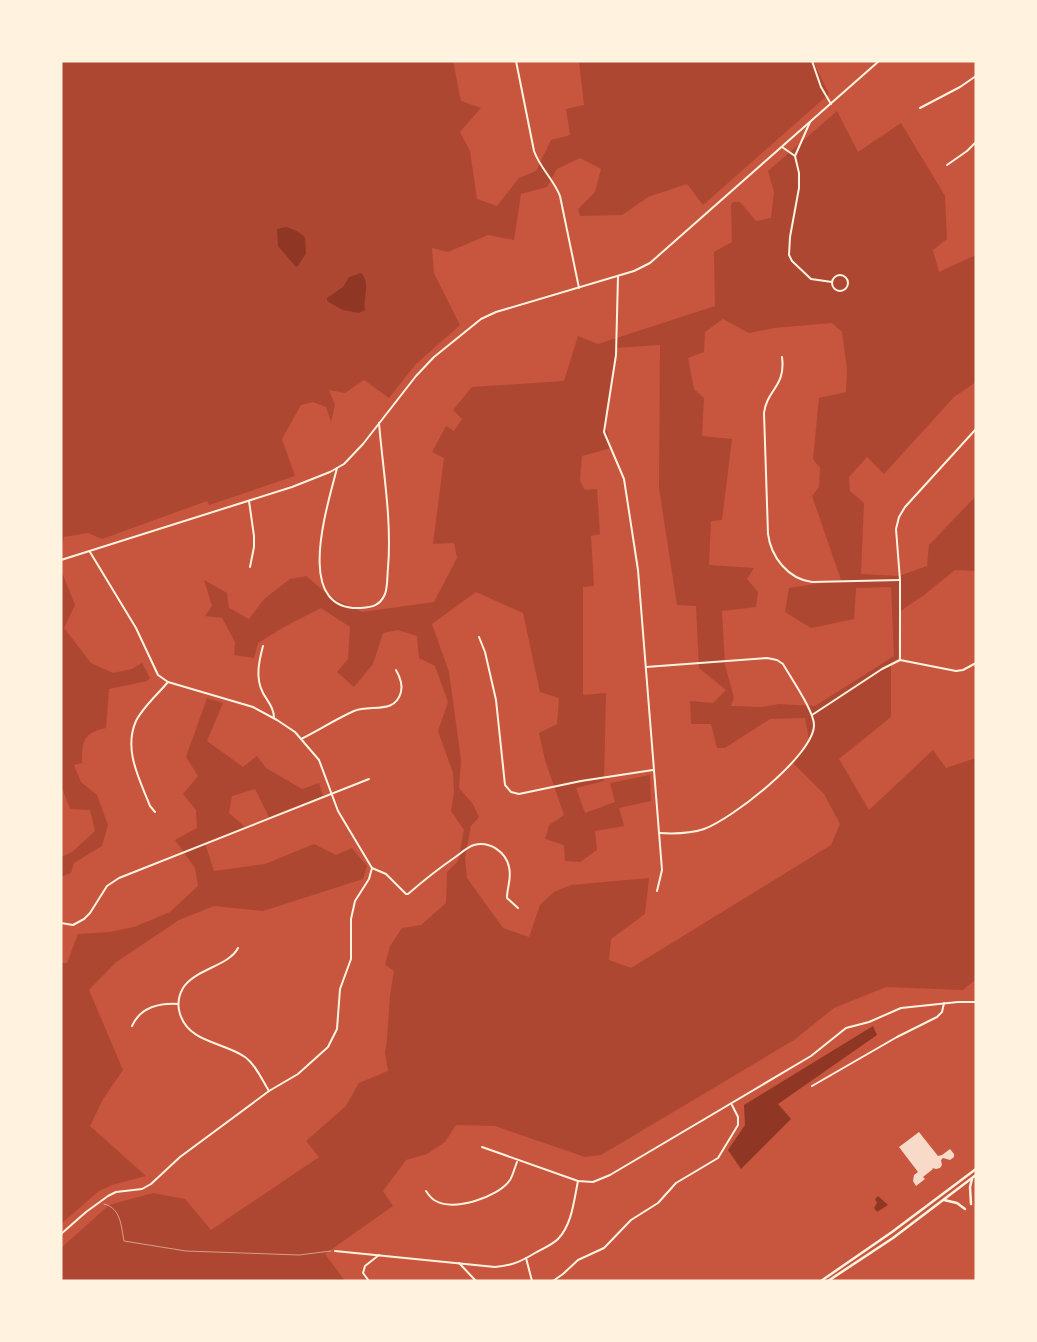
<svg xmlns="http://www.w3.org/2000/svg" width="1037" height="1342" font-family="'Source Sans 3',sans-serif">
<style>
.green{fill:#ae4732;fill-rule:evenodd}
.water{fill:#8f3625}
.building{fill:#f7dbc8}
.lines{fill:none;stroke-linecap:round;stroke-linejoin:round}
.path{stroke:#fff3e0;stroke-width:0.5}
.minor{stroke:#fff3e0;stroke-width:2}
.tertiary{stroke:#fff3e0;stroke-width:2}
.trunk{stroke:#fff3e0;stroke-width:2.5}
</style>
<rect width="100%" height="100%" fill="#c8553d"/>
<!-- green -->
<g class="green">
<path d="M61,61H453L461,101L481,108L460,132L470,151L477,199L497,206L519,178L536,171L551,140L570,135L566,109L584,105L579,61H813L829,94L703,205L687,184L648,197L622,215L580,216L578,209L595,192L601,169L580,158L557,169L547,187L521,194L514,240L488,235L448,252L432,248L434,273L460,325L415,365L389,398L364,380L345,393L329,390L335,405L331,422L326,407L313,402L301,405L282,439L295,476L209,505L207,501L102,539L88,533L64,537L61,549Z"/>
<path d="M837,111L858,152L901,123L945,196L947,239L933,250L939,272L971,257L976,256V382L954,397L884,474L867,457L849,477L850,491L864,503L861,574L899,576L927,566L929,545L976,496V571L955,570L924,595L899,612L898,659L891,663V717L839,759L869,810L933,750L946,768L976,758V979L963,990L886,987L834,1008L794,1040L601,1155L585,1157L495,1126L456,1125L445,1142L427,1154L406,1160L383,1191L393,1206L325,1254L345,1281H61V1248L109,1205L153,1193L185,1199L211,1230L319,1157L306,1141L346,1106L359,1083L388,1071L385,1053L387,1039L390,995L394,971L385,965L390,946L402,928L421,925L446,903L447,872L458,861L464,830L451,811L454,792L453,773L438,731L448,702L435,666L419,658L417,636L398,630L383,633L373,664L354,687L337,672L348,659L350,627L321,608L284,627L258,643L254,658L234,655L235,642L222,618L205,616L212,606L204,580L227,593L229,608L249,619L264,599L290,579L306,576L332,598L362,612L434,602L457,558L454,543L433,544L444,458L432,452L446,426L454,431L462,419L453,410L472,387L564,381L578,336L598,344L715,306L714,252L732,242L731,204L733,202H740L756,221L771,218L774,192L768,171ZM723,319L749,333L774,328L832,323L842,332L847,369L846,392L819,398L813,459L820,468L819,487L812,496L841,580L789,588L785,612L811,628L854,619L856,588L891,587L894,656L815,706L779,704L762,707L731,706L734,698L725,665L722,611L756,607L758,592L747,579L754,568L709,565L711,521L722,520L732,439L702,436L704,398L694,389L688,358L704,352L705,332ZM660,345L659,488L677,605L696,606L699,668L726,690L713,703L690,701L691,724H711L717,748H725L770,719L805,718L809,740L793,763L824,794L840,824L831,845L631,968L609,960L611,939L645,914L649,878L571,885L554,892L540,905L529,937L503,928L467,878L465,858L471,826L479,817L473,804L459,788L461,760L449,672L432,624L476,592L523,613L540,692L559,698L557,724L539,733L545,760L564,815L549,825L545,839L564,845L565,861L580,862L597,850L595,831L624,826L619,808L651,801L650,775L610,783L615,802L585,813L576,788L604,781L606,693L583,695V587L594,586L591,536L600,534L597,489L585,490L580,481L582,456L611,448L605,423L616,348Z"/>
<path d="M61,570L75,605L64,628L91,663L113,673L132,669L142,663L150,678L147,681L109,689L106,728C83,733 82,741 82,763L74,765L81,782L97,795L108,825L102,846L74,863L71,873L61,877V857L72,852L95,831L90,810L70,809L61,785Z"/>
<path d="M207,698L223,703L207,741L243,767L257,756L266,768L302,789L319,783L323,796L269,817L255,789L232,796L229,813L245,827L205,843L214,871L265,864L314,844L336,855L352,848L367,866L363,879L263,911L214,906L179,920L115,963L89,990L123,1070L103,1099L90,1126L146,1176L112,1185L99,1191L61,1224V963H67L78,934L110,932L134,927L170,912L198,886L195,868L175,840L197,828L196,810L183,794L198,776L186,757Z"/>
</g>
<!-- water -->
<g class="water">
<path d="M286,227L297,231L305,237L306,253L298,266L296,267L278,246L277,229Z"/>
<path d="M361,273C371,283 363,297 365,310L359,313L343,310L327,301V298L343,287L349,277Z"/>
<path d="M873,1026L877,1035L778,1104L791,1119L741,1169L728,1150L745,1125L744,1105Z"/>
<path d="M878,1196L888,1205L877,1212L874,1208L877,1203L875,1199Z"/>
</g>
<!-- building -->
<path class="building" d="M919,1132L938,1156L942,1155L950,1149L954,1154V1157L950,1160L943,1158L941,1160L942,1165L940,1168L936,1169L932,1168L933,1169L923,1177L925,1179L916,1186L913,1181L914,1175L918,1172L899,1147Z"/>
<g class="lines">
<!-- path -->
<path class="path" d="M104,1204C121,1208 121,1226 124,1241L186,1251L299,1255L331,1251"/>
<!-- minor -->
<g class="minor">
<path d="M516,61L534,151C540,168 554,180 560,196L579,288"/>
<path d="M812,61L821,87L831,104"/>
<path d="M920,108L960,87L976,76"/>
<path d="M810,122L795,156L799,173V188L790,237L789,255L792,261L811,279L832,282"/>
<path d="M782,147L795,156"/>
<path d="M947,165L967,151L976,142"/>
<circle cx="840" cy="283" r="8"/>
<path d="M618,276L616,355L604,432L624,479L638,570L662,870L657,891"/>
<path d="M782,357C786,387 767,389 764,413L768,534C771,557 788,579 812,582L900,580"/>
<path d="M337,468C328,505 292,612 361,608C372,607 380,606 385,594C388,586 387,576 388,568C392,520 383,471 379,423"/>
<path d="M249,501L254,536V547L250,567"/>
<path d="M479,637L485,652L496,700L505,785L511,792L519,794L581,781L653,770"/>
<path d="M263,646C259,661 255,678 263,693C268,702 274,708 274,718"/>
<path d="M900,660V580L896,529L899,517L905,507L976,429"/>
<path d="M646,667L767,658L777,660L783,664C791,678 814,711 814,725C814,755 732,819 704,829C689,834 675,834 659,833"/>
<path d="M812,715L882,669L900,660L956,671L963,670L976,663"/>
<path d="M301,739C319,730 336,719 354,711C370,704 395,715 401,692C403,684 400,677 396,670"/>
<path d="M155,812L150,806C140,780 123,750 136,721C143,707 158,694 168,682"/>
<path d="M372,868L386,874L406,894H408C423,881 438,869 454,858C460,854 467,847 474,845C490,841 506,852 509,867C512,878 507,887 507,898L518,908"/>
<path d="M61,923L73,925L84,919L90,913L107,886L119,878L369,779"/>
<path d="M238,948C229,966 195,969 183,988C178,997 177,1005 180,1014C189,1043 224,1042 245,1057C256,1065 262,1080 269,1091"/>
<path d="M132,1026C140,1008 159,1003 178,1004"/>
<path d="M812,1086L897,1037L937,1017L942,1012L944,1003"/>
<path d="M482,1147L578,1181L593,1182L610,1175L811,1056L846,1028L869,1022L901,1008L958,1002H976"/>
<path d="M426,1191C428,1194 431,1198 434,1200C453,1212 497,1198 510,1180C513,1175 515,1167 517,1162"/>
<path d="M335,1251L495,1267C511,1266 522,1261 535,1253C542,1249 552,1245 558,1239C572,1225 574,1200 578,1181"/>
<path d="M526,1258L532,1281"/>
<path d="M459,1263L476,1281"/>
<path d="M369,1281L363,1273L365,1266L379,1255"/>
<path d="M553,1281L563,1274L578,1260L604,1248L631,1220L658,1203L676,1183L718,1158L738,1125V1117L732,1105"/>
</g>
<!-- tertiary -->
<g class="tertiary">
<path d="M61,560L292,487L330,472L344,464L363,444L416,376L434,357L481,319L496,312L634,271L650,263L879,61"/>
<path d="M61,1234L86,1212L108,1196L116,1192L142,1189L151,1184L180,1157L269,1091L298,1074L328,1047L337,1029L340,989L351,959V919L355,901L369,879L372,868L338,811L319,760L295,732L277,720L253,707L168,682L158,675L136,628L90,552"/>
</g>
<!-- trunk -->
<g class="trunk">
<path d="M944,1200L957,1203L965,1209"/>
<path d="M971,1204L970,1187L972,1179"/>
<path d="M821,1281L892,1232L976,1169"/>
<path d="M828,1281L893,1238L976,1175"/>
</g>
</g>
<!-- border -->
<rect width="1037" height="1342" fill="none" stroke="#fff3e0" stroke-width="125"/>
</svg>
